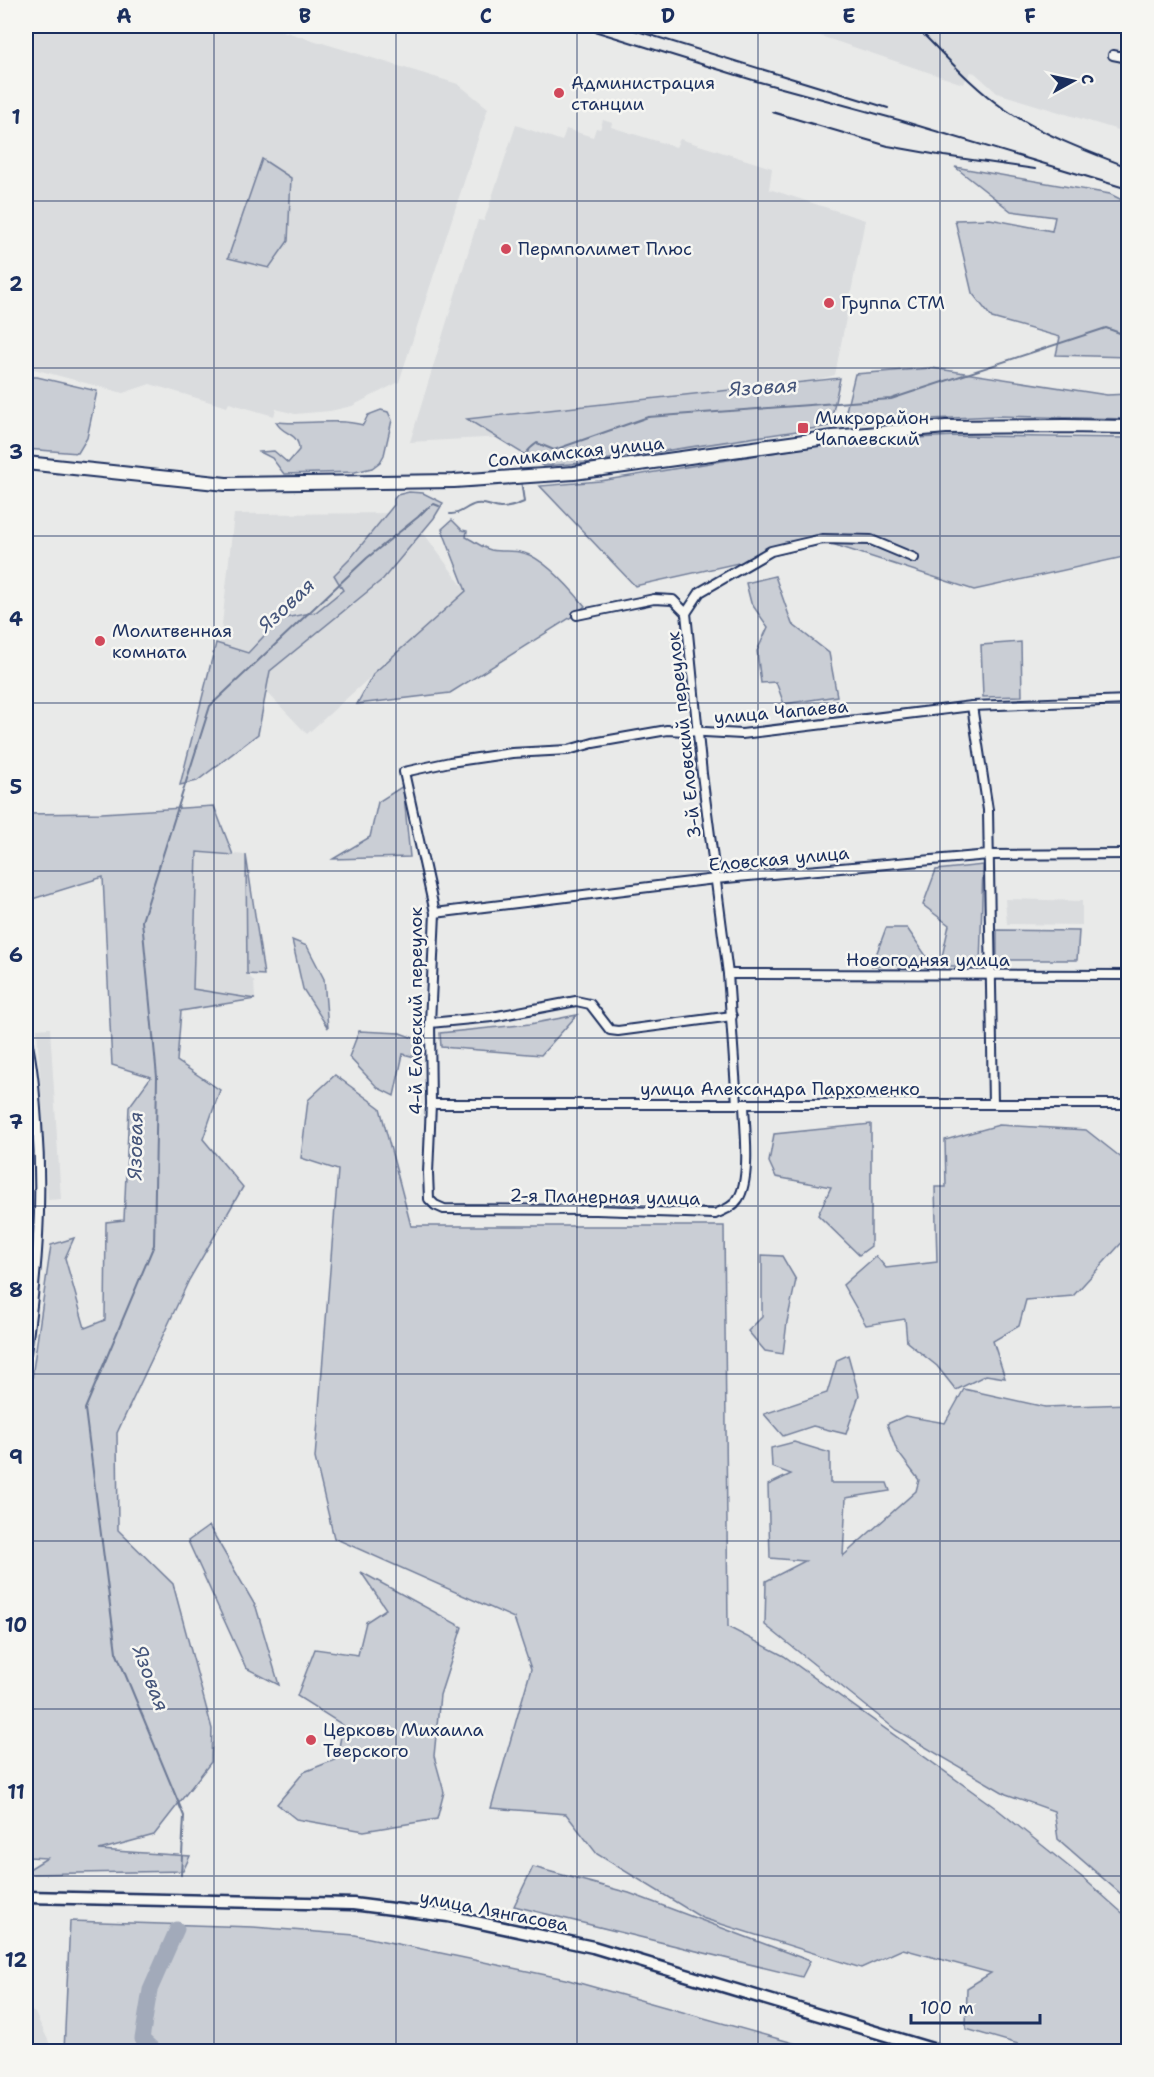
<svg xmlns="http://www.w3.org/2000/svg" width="1154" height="2077" font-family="'Shantell Sans',sans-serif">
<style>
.built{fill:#dadcde}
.green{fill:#caced5;stroke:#727e9a;stroke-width:1.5}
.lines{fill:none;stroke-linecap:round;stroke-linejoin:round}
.stream{stroke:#6c7995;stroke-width:2}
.river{stroke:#a2aaba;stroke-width:15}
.minor-casing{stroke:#1b2f5e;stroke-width:12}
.secondary-casing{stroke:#1b2f5e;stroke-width:15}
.primary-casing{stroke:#1b2f5e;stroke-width:16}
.minor{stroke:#f6f6f2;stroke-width:8}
.secondary{stroke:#f6f6f2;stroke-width:10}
.primary{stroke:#f6f6f2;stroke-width:12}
.rail{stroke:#1b2f5e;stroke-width:2}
.grid{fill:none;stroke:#1b2f5e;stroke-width:1.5;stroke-opacity:0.55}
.poi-dot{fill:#d1495b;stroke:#f6f6f2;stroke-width:2}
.labels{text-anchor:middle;stroke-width:5;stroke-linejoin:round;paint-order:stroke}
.poi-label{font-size:18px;fill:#1b2f5e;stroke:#f6f6f2;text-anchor:start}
.street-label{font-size:18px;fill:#1b2f5e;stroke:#f6f6f2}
.water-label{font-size:20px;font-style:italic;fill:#44547a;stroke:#f6f6f2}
.neatline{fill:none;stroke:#1b2f5e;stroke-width:2}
.grid-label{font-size:20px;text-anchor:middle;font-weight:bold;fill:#1b2f5e}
</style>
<rect width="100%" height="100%" fill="#e9eae9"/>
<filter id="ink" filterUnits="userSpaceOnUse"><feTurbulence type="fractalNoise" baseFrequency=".0167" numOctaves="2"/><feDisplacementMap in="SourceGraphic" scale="12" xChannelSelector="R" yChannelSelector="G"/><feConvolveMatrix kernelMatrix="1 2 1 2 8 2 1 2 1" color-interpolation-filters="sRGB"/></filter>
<g filter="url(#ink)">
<!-- built -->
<g class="built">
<path d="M26,26H276V29L458,84L488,108L399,382L352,406L330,411L295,414L276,409L274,416L229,403L227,407L150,384L123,393L26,367Z"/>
<path d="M791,26H1128V133L997,93L975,73L971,72L963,84Z"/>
<path d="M603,120L612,123L611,127L676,147L680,139L772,168L769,189L865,220L835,375L634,430L410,442L478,220L484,221L516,125L562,141L566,129L593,137L596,128L600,129Z"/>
<path d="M409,513L466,591L307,734L220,643L234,514Z"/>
<path d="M197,851L246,855L247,974L254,981L255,999L193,990Z"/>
<path d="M1005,899L1082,901V925L1007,924Z"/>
<path d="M50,1028L61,1199L48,1200L37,1029Z"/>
<path d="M26,2008L35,2013L49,2042L50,2051H26Z"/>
</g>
<!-- green -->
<g class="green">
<path d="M262,159L291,178L288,241L269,268L228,258Z"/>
<path d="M955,167L1110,194L1128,203V357L1056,355L1060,337L992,318L972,293L955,220L990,219L1052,231L1055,217L1011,211Z"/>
<path d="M932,368L1107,395L1128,394V419L996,416L843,423L855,374Z"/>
<path d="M26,377H37L97,391L87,438L78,453L26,449Z"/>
<path d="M840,378L830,426L584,463L543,466L467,419Z"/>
<path d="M381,410L388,412L392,420L384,455L380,462L372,468L355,472L284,474L272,458L260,452L274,451L288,463L299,450C299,432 282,435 276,422C305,425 334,418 363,425L368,415Z"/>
<path d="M955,436L1128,438V556L974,590L829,543L635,586L540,486L600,481L839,442Z"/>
<path d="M409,492L423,493L443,503L434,518L383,579L270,671L258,734L197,781L180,785L216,643L248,653L280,619L316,612L343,590L334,575L350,559L394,505V499L397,495Z"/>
<path d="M452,520L462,530L467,531L466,537C474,541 483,548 491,550C502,552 513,550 524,553C545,559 571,589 585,606L573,616L450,693L357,704L374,673L466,591L442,529Z"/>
<path d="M775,576L792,624L829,653L837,696L784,704L776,682L761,683L757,651L768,627L751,603L746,583Z"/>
<path d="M1021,642L1022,696L983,697L981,645Z"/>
<path d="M403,786L410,857L333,859L370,837L378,802Z"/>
<path d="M214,806L233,855L197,852L193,989L255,999L181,1011L177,1061L220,1090L203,1139L243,1187L189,1280L117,1433L118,1530L173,1584L212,1729L211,1762L154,1835L99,1850L190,1856L183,1871L26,1874V1871L47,1858L29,1857L26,1854V1664L29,1670L26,1635V1448L33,1370L51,1245L74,1238L65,1258L85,1328L105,1320L106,1222L124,1220L129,1107L151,1077L112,1065L103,877L26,901V814L102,813Z"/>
<path d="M246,855L264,975L247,974Z"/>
<path d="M983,865L980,966H940L949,925L923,905L936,870Z"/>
<path d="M886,928H907L931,963L872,966Z"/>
<path d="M997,930L1079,931L1077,960H997Z"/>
<path d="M292,940L307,946L324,979L328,1028L303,989Z"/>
<path d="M577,1015L541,1055L441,1047L440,1033L530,1024Z"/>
<path d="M359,1031L400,1033L419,1040V1058L403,1054L394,1096L378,1088L349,1057Z"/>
<path d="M335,1075L380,1108L411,1226H724L728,1627L784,1656L997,1809L1083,1878L1128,1918V2051H1042L966,2029L967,1988L991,1973L903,1949L861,1968L702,1918L597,1854L566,1814L491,1808L531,1669L514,1618L334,1538L315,1458L338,1170L301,1158L308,1100Z"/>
<path d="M871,1124V1246L859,1255L818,1215L831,1187L776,1177L769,1162L774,1134Z"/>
<path d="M999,1125L1086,1130L1128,1163V1236L1073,1296L1026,1300L1019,1326L993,1341L1005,1378L986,1375L956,1390L937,1366L907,1342L905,1319L866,1325L843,1285L876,1256L886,1268L937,1262L935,1187H946L945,1140Z"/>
<path d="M762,1255L782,1256L796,1280L787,1322L783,1354L765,1351L748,1331L762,1317Z"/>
<path d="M848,1355L859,1395L846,1434L813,1426L783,1436L764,1414L827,1393L837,1360Z"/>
<path d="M964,1389L1045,1407L1128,1404V1900L1058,1839L1054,1811L1006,1794L896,1730L765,1625L766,1581L805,1561L770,1558L768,1485L791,1474L772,1467L771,1448L794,1442L830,1453V1483H887L890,1491L846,1498L843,1556L916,1491L919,1480L897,1451L887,1424L905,1416L945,1423Z"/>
<path d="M209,1526L256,1607L279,1685L246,1668L188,1541Z"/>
<path d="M361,1572L462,1627L440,1695L434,1756L444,1792L437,1819L364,1831L296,1819L277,1804L304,1772L337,1759L343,1725L297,1696L315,1649L358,1655L366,1622L386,1609Z"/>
<path d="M533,1867L629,1893L810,1961L802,1977L514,1906Z"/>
<path d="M70,1921L253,1927L355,1935L565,1979L822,2051H64Z"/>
</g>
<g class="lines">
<!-- stream -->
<g class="stream">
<path d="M520,471C519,460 528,449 537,443L554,450L648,417L891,399L1106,328L1128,336"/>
<path d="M450,514C461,515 466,506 476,504C486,502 491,507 500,508C507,508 517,505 524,502L521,480"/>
<path d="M181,1875L184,1816L116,1652L85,1409L154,1245L157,1077L142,921L210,706L367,558L418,517L427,508L434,504L439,506"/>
</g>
<!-- river -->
<path class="river" d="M156,2052L142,2039L150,1990L177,1929"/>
<defs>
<g id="minor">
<path d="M1113,55L1128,58"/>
<path d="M686,613L702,774L728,974L737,1104"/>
<path d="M686,613L700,592L771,551L822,539L871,540L914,558"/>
<path d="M577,615L654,599L673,600L686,613"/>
<path d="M972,706L988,810L993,1104"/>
<path d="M435,913L715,879L989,855L1128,854"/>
<path d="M728,974L1128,975"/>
<path d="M430,1023L492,1017L576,1001L590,1004L610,1030L618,1031L732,1016"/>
<path d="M26,1036C33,1065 35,1094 37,1123C43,1204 37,1273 26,1353"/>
<path d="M431,1104H1128"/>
<path d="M744,1106C745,1128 751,1180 738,1199C733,1207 724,1210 715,1214L596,1210L444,1209L435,1205L429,1199L428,1173L431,1104L430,1023L435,913L404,772L450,762L512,753L568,750L593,743L667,730L742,734L972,706L1128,700"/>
<path d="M26,1716V1756"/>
</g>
<path id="secondary" d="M26,1897L353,1904L448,1916L593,1947L942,2052"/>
<path id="primary" d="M26,463L226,484L454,481L574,473L833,437L946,427L1065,426L1128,427"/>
</defs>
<!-- minor casing -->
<use href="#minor" class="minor-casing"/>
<!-- secondary casing -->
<use href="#secondary" class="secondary-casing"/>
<!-- primary casing -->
<use href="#primary" class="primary-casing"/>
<!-- minor -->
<use href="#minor" class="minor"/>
<!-- secondary -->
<use href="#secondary" class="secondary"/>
<!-- primary -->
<use href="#primary" class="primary"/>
<!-- rail -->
<g class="rail">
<path d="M578,26L756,81L899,120L1128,189"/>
<path d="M621,26L888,108"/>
<path d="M915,26C943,53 970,85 1003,108C1041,134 1086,151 1128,167"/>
<path d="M772,112L888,146L944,156L1035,169"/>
</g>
</g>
</g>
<!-- grid -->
<path class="grid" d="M214,26V2052M396,26V2052M577,26V2052M758,26V2052M940,26V2052M26,201H1128M26,368H1128M26,536H1128M26,703H1128M26,871H1128M26,1038H1128M26,1206H1128M26,1374H1128M26,1541H1128M26,1709H1128M26,1876H1128"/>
<!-- markers -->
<g class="poi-dot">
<circle cx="559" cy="93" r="6"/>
<circle cx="506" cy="249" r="6"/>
<circle cx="829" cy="303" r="6"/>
<rect x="797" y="422" width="12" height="12" rx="3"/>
<circle cx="100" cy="641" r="6"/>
<circle cx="311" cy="1740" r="6"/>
</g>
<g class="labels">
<!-- poi labels -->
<g class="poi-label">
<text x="571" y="89">Администрация<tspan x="571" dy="21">станции</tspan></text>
<text x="518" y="255">Пермполимет Плюс</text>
<text x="841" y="309">Группа СТМ</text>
<text x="815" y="424">Микрорайон<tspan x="815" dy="21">Чапаевский</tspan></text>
<text x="112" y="637">Молитвенная<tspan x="112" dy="21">комната</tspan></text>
<text x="323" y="1736">Церковь Михаила<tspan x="323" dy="21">Тверского</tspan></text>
</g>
<!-- street labels -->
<g class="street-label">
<text transform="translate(576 452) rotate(-6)" y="6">Соликамская улица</text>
<text transform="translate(781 712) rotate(-5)" y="6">улица Чапаева</text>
<text transform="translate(684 735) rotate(-96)" y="6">3-й Еловский переулок</text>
<text transform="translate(779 859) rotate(-5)" y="6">Еловская улица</text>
<text x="928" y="966">Новогодняя улица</text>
<text transform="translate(416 1011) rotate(-90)" y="6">4-й Еловский переулок</text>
<text x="780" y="1095">улица Александра Пархоменко</text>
<text transform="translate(605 1197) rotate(1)" y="6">2-я Планерная улица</text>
<text transform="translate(494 1911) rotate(11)" y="6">улица Лянгасова</text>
</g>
<!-- water labels -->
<g class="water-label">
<text transform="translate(763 387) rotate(-4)" y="7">Язовая</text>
<text transform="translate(286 605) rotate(-43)" y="7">Язовая</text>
<text transform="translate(135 1146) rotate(-89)" y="7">Язовая</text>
<text transform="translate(151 1678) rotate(69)" y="7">Язовая</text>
</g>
</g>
<!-- margin -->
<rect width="1154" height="2077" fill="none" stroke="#f6f6f2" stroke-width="66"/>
<!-- north arrow -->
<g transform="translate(1073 81) rotate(82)" stroke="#f6f6f2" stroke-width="4.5" paint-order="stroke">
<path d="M0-4.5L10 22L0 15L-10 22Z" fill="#1b2f5e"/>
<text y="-9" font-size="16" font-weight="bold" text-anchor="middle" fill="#1b2f5e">С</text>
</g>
<!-- scale -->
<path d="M911 2014v9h129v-9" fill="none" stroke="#1b2f5e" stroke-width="3"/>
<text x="920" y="2014" font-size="18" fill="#1b2f5e" stroke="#f6f6f2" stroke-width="4.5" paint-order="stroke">100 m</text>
<rect x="33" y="33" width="1088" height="2011" class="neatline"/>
<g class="grid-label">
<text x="124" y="23">A</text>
<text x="305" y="23">B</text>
<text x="486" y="23">C</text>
<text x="668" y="23">D</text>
<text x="849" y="23">E</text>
<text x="1030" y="23">F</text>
<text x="16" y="124">1</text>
<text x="16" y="291">2</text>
<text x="16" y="459">3</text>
<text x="16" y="626">4</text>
<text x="16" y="794">5</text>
<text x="16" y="962">6</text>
<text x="16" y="1129">7</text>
<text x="16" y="1297">8</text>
<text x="16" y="1464">9</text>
<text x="16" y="1632">10</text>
<text x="16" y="1799">11</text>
<text x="16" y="1967">12</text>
</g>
</svg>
